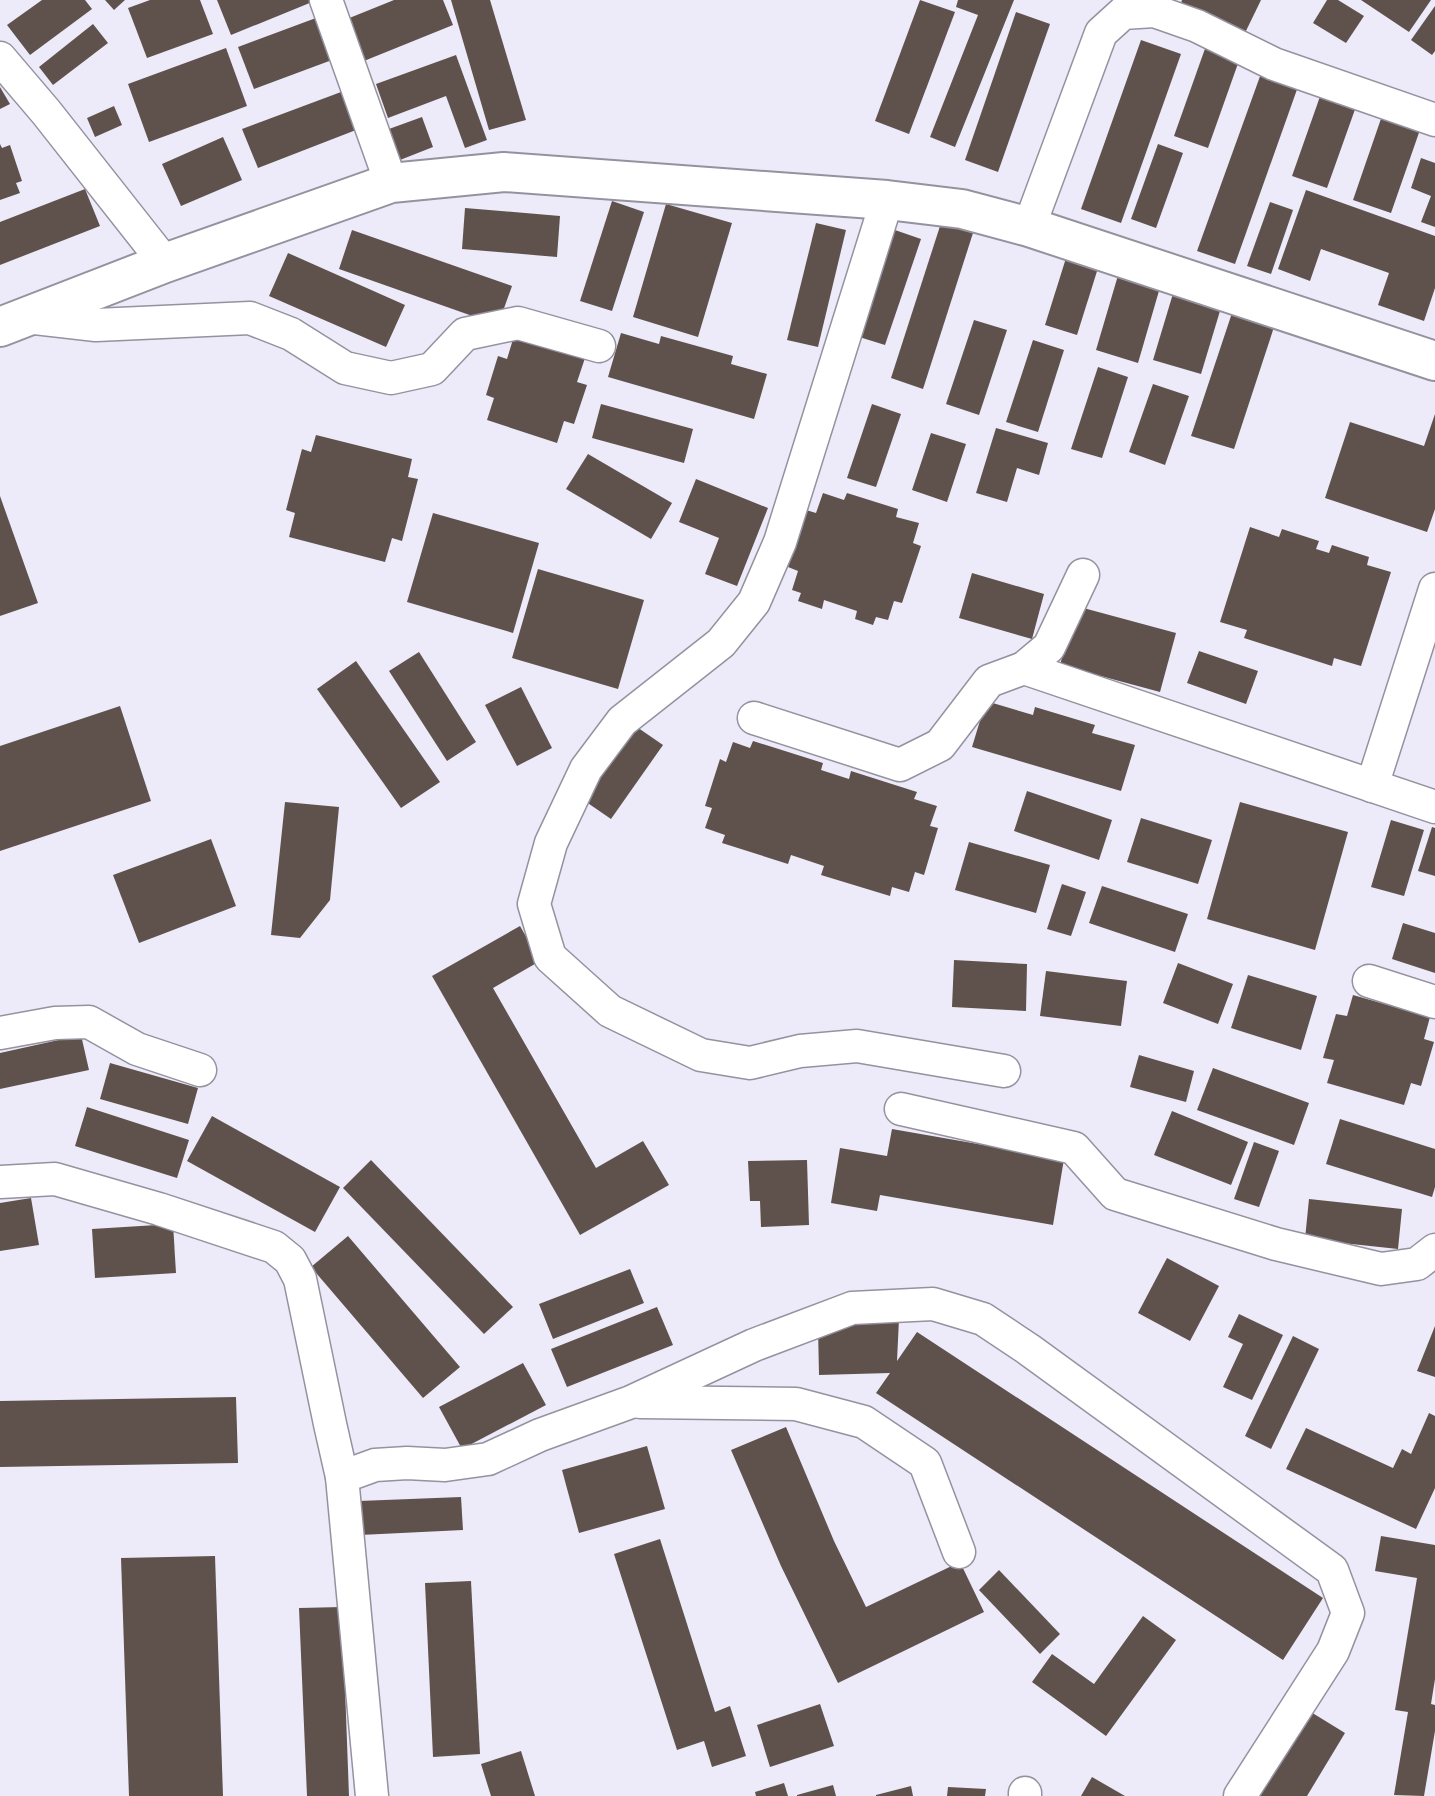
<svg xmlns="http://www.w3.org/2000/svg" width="1435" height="1796" font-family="Signika,sans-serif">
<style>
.building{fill:#5f524d}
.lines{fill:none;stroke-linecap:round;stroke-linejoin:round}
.minor-casing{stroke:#94929f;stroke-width:35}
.tertiary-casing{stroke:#94929f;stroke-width:42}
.minor{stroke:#fff;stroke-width:32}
.tertiary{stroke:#fff;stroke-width:38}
</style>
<rect width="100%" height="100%" fill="#edebf9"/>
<!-- building -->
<g class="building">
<path d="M42,0H85L92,9L30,55L7,25Z"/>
<path d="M105,0H125L114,10Z"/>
<path d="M150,0H200L213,34L147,58L128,8Z"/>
<path d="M217,0H317L231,35Z"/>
<path d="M394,0H443L453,25L359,63L342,21Z"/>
<path d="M451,0H490L526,120L489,130Z"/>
<path d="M920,0L955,12L909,134L875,121Z"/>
<path d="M958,0H1014L955,147L930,137L978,15L956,7Z"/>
<path d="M1182,0H1261L1244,35L1181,3Z"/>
<path d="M1327,0H1338L1364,16L1346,43L1313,23Z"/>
<path d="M1361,0H1431L1409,32Z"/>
<path d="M1435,6V51L1432,55L1411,40Z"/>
<path d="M1016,12L1050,24L998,172L965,160Z"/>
<path d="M324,15L340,57L254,89L238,47Z"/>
<path d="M93,24L108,43L53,85L39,67Z"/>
<path d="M1141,40L1181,54L1121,223L1081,209Z"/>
<path d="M1207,43L1241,55L1208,148L1174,136Z"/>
<path d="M226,48L247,106L149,142L128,84Z"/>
<path d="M456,55L487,140L465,148L446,96L388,118L376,84Z"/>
<path d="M1263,68L1300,81L1235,264L1197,251Z"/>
<path d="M0,87L10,104L0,109Z"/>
<path d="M1323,88L1358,101L1327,188L1292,176Z"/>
<path d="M341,92L356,130L258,168L242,129Z"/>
<path d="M114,106L122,125L95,137L87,118Z"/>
<path d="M1384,110L1422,124L1391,213L1353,200Z"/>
<path d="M422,117L433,147L400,160L389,129Z"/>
<path d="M223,137L242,180L181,206L162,164Z"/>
<path d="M0,144L2,148L10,145L22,181L16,183L20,193L0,200Z"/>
<path d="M1158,144L1183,153L1156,228L1131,219Z"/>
<path d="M1421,158L1435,163V227L1421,222L1431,196L1411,188Z"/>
<path d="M85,189L100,226L0,265V222Z"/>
<path d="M1306,190L1435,236V288L1424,321L1378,305L1389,273L1321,249L1310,281L1278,269Z"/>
<path d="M612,201L644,212L612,311L580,301Z"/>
<path d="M1270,202L1293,210L1271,274L1247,266Z"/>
<path d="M666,204L732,223L698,337L633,317Z"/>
<path d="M465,208L560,216L557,257L462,249Z"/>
<path d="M816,223L846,230L818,347L787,340Z"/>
<path d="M941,223L973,233L923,389L891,378Z"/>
<path d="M892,229L921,239L885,345L856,336Z"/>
<path d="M352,230L512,286L498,325L339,269Z"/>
<path d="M288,253L405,305L386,347L269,296Z"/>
<path d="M1066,258L1098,268L1077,335L1045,325Z"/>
<path d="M1119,272L1161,284L1138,363L1096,350Z"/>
<path d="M1175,287L1223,301L1201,374L1153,360Z"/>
<path d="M1234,307L1276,321L1234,449L1191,436Z"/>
<path d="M974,320L1007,330L979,415L946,404Z"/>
<path d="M621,333L659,344L661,336L733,356L731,364L767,374L754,419L608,377Z"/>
<path d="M514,336L585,358L577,382L587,385L574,424L564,421L557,443L487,420L494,398L486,395L498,356L507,359Z"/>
<path d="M1033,340L1064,350L1038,432L1006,422Z"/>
<path d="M1098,367L1128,377L1102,458L1071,449Z"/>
<path d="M1153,384L1189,396L1165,465L1129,452Z"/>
<path d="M601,404L693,429L684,463L592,438Z"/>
<path d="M872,404L901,414L876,487L847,478Z"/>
<path d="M1435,414V509L1427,532L1325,498L1350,422L1424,446Z"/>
<path d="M996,428L1048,443L1039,475L1017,468L1007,502L976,493Z"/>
<path d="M931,433L966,444L947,502L912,490Z"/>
<path d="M316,435L412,459L408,477L418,479L402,541L392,538L385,562L289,537L295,513L286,510L302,449L311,452Z"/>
<path d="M588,454L672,503L651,539L566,489Z"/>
<path d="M696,479L768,508L737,586L705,574L719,538L679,522Z"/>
<path d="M823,493L844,500L847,493L898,509L896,517L919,523L913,543L921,546L902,603L894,601L888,620L876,617L873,625L855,619L857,611L824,600L822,609L798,601L801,593L792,590L798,571L788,567L806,510L816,513Z"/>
<path d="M0,496L38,603L0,616Z"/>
<path d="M433,513L539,543L513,633L407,602Z"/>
<path d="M1250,527L1279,537L1282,529L1319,541L1316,549L1329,553L1332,545L1369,557L1367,565L1391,572L1361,666L1334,658L1332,666L1244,638L1247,630L1220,622Z"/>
<path d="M538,569L644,600L618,689L512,658Z"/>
<path d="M972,573L1044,594L1032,639L959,618Z"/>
<path d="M1076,606L1176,633L1160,692L1060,665Z"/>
<path d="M1199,651L1258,671L1246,704L1187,683Z"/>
<path d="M419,652L476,742L447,761L389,671Z"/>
<path d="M356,661L440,782L401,808L317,689Z"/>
<path d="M521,687L552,748L517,766L485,705Z"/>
<path d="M986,701L1033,715L1035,707L1095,725L1092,733L1135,745L1121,791L972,747Z"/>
<path d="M120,706L151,801L0,851V746Z"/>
<path d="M631,723L663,745L611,819L579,797Z"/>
<path d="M753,741L823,763L821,770L849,779L851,771L917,792L914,799L937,806L930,826L938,828L924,875L915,872L909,892L892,887L890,896L821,875L824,866L791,855L788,864L722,843L725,835L705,828L712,808L705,806L720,759L726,762L733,742L750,748Z"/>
<path d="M1027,791L1112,820L1099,860L1014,831Z"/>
<path d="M285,802L339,807L330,900L300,938L271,935Z"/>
<path d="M1240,802L1348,832L1315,950L1207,919Z"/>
<path d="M1141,818L1212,840L1198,884L1127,862Z"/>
<path d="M1391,820L1424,830L1404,896L1371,887Z"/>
<path d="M1432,827L1435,828V876L1418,871Z"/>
<path d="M211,839L236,906L139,943L113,875Z"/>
<path d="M969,842L1050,865L1036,913L955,890Z"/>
<path d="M1062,884L1086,892L1071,936L1047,929Z"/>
<path d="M1102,886L1188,914L1175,952L1089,923Z"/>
<path d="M1403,923L1435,933V973L1392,959Z"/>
<path d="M520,926L540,961L493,988L596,1168L643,1141L669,1185L580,1235L432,976Z"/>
<path d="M954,960L1027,964L1026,1011L952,1007Z"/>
<path d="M1178,963L1233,984L1218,1024L1163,1003Z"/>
<path d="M1046,971L1127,981L1121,1026L1040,1016Z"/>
<path d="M1248,975L1317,996L1301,1050L1231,1028Z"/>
<path d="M1353,995L1430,1017L1424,1039L1434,1042L1421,1086L1411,1083L1404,1105L1327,1083L1334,1060L1323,1058L1336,1014L1347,1016Z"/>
<path d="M81,1035L89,1070L0,1089V1053Z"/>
<path d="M1139,1055L1194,1071L1186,1102L1130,1087Z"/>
<path d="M110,1063L198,1088L188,1124L100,1099Z"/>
<path d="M1213,1068L1309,1103L1294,1145L1197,1110Z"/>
<path d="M87,1107L189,1140L177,1178L75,1146Z"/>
<path d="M1172,1111L1248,1142L1231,1185L1154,1155Z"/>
<path d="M212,1116L340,1187L315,1232L187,1161Z"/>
<path d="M1340,1119L1435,1149V1187L1432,1197L1326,1164Z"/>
<path d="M892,1129L1064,1159L1053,1225L880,1195L877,1211L831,1203L840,1148L887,1156Z"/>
<path d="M1254,1142L1279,1151L1259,1207L1234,1199Z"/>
<path d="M371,1160L513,1307L484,1334L343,1188Z"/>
<path d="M807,1160L809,1225L761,1227L760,1201H750L748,1161Z"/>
<path d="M31,1198L39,1245L0,1251V1203Z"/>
<path d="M1309,1199L1402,1209L1398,1249L1305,1239Z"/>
<path d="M173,1224L176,1273L95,1278L92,1229Z"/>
<path d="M348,1236L460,1367L423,1398L311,1267Z"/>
<path d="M1167,1258L1219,1286L1190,1341L1138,1313Z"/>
<path d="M630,1269L644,1303L553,1339L539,1304Z"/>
<path d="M657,1307L673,1345L567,1387L551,1349Z"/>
<path d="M1239,1314L1283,1335L1252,1400L1223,1387L1243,1344L1228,1337Z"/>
<path d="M899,1319L897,1361L917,1332L1323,1598L1283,1660L876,1393L890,1373L819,1375L818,1327Z"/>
<path d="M1435,1326V1377L1417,1371Z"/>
<path d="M1293,1336L1319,1349L1271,1449L1245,1436Z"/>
<path d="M523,1363L546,1405L462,1449L439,1407Z"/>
<path d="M236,1397L238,1463L0,1467V1401Z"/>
<path d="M1429,1413L1435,1416V1488L1416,1529L1286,1469L1306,1428L1393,1468L1402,1449L1411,1454Z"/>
<path d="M786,1427L834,1541L866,1607L960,1562L984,1612L838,1683L781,1566L731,1450Z"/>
<path d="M647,1446L665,1509L579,1533L562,1470Z"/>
<path d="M461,1497L463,1530L360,1535L359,1501Z"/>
<path d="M1381,1536L1435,1545V1679L1431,1704L1435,1705V1731L1424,1796L1394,1795L1408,1712L1395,1710L1417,1578L1375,1571Z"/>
<path d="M660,1539L715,1712L730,1706L746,1756L712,1767L704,1741L677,1750L614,1554Z"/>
<path d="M215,1556L223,1796H129L121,1558Z"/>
<path d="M999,1570L1060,1634L1040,1654L979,1590Z"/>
<path d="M471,1581L480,1754L433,1757L425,1583Z"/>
<path d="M342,1607L349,1796H307L299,1608Z"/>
<path d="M1143,1616L1176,1640L1106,1736L1032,1682L1052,1654L1094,1684Z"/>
<path d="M820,1704L834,1746L770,1767L757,1725Z"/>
<path d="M1306,1709L1345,1733L1307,1796H1253Z"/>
<path d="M521,1751L535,1796H491L481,1764Z"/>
<path d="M1092,1777L1125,1796H1081Z"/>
<path d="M784,1783L788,1796H756L755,1792Z"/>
<path d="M833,1785L836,1796H797V1795Z"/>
<path d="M911,1786L913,1796H876V1795Z"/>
<path d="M948,1787L986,1789L985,1796H947Z"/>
</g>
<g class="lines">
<defs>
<g id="minor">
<path d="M326,0L391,183"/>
<path d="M0,58L46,112L165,263"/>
<path d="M887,200L780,542L754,602L721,643L622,721L586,769L551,843L534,904L550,957L610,1011L701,1055L750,1063L800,1051L857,1046L1004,1071"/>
<path d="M1029,227L1101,33L1123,13L1154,11L1197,26L1274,64L1435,120"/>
<path d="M26,317L96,325L250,318L291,334L345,368L391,378L432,369L465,334L518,323L599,346"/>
<path d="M1024,668L1049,647L1083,575"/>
<path d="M754,718L900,765L940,745L989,681L1024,668L1435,807"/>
<path d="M1372,786L1435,589"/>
<path d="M1369,981L1435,1002"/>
<path d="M0,1033L55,1023L89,1022L137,1049L200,1070"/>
<path d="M901,1109L1074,1148L1115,1194L1276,1244L1381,1269L1417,1264L1435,1250"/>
<path d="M0,1182L55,1179L159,1209L274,1247L290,1260L300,1279L330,1424L342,1477"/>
<path d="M640,1402L796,1404L864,1422L925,1463L959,1552"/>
<path d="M1025,1793V1796"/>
<path d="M372,1796L342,1477L375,1465L407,1463L445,1465L488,1459L540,1435L631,1402L754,1345L852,1308L933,1304L983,1319L1028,1349L1332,1570L1348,1613L1333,1651L1240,1796"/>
</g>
<path id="tertiary" d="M0,327L165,263L391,183L504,172L887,200L962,209L1029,227L1435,361"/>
</defs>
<!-- minor casing -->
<use href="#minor" class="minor-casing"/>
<!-- tertiary casing -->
<use href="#tertiary" class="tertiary-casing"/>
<!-- minor -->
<use href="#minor" class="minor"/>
<!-- tertiary -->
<use href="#tertiary" class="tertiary"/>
</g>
</svg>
